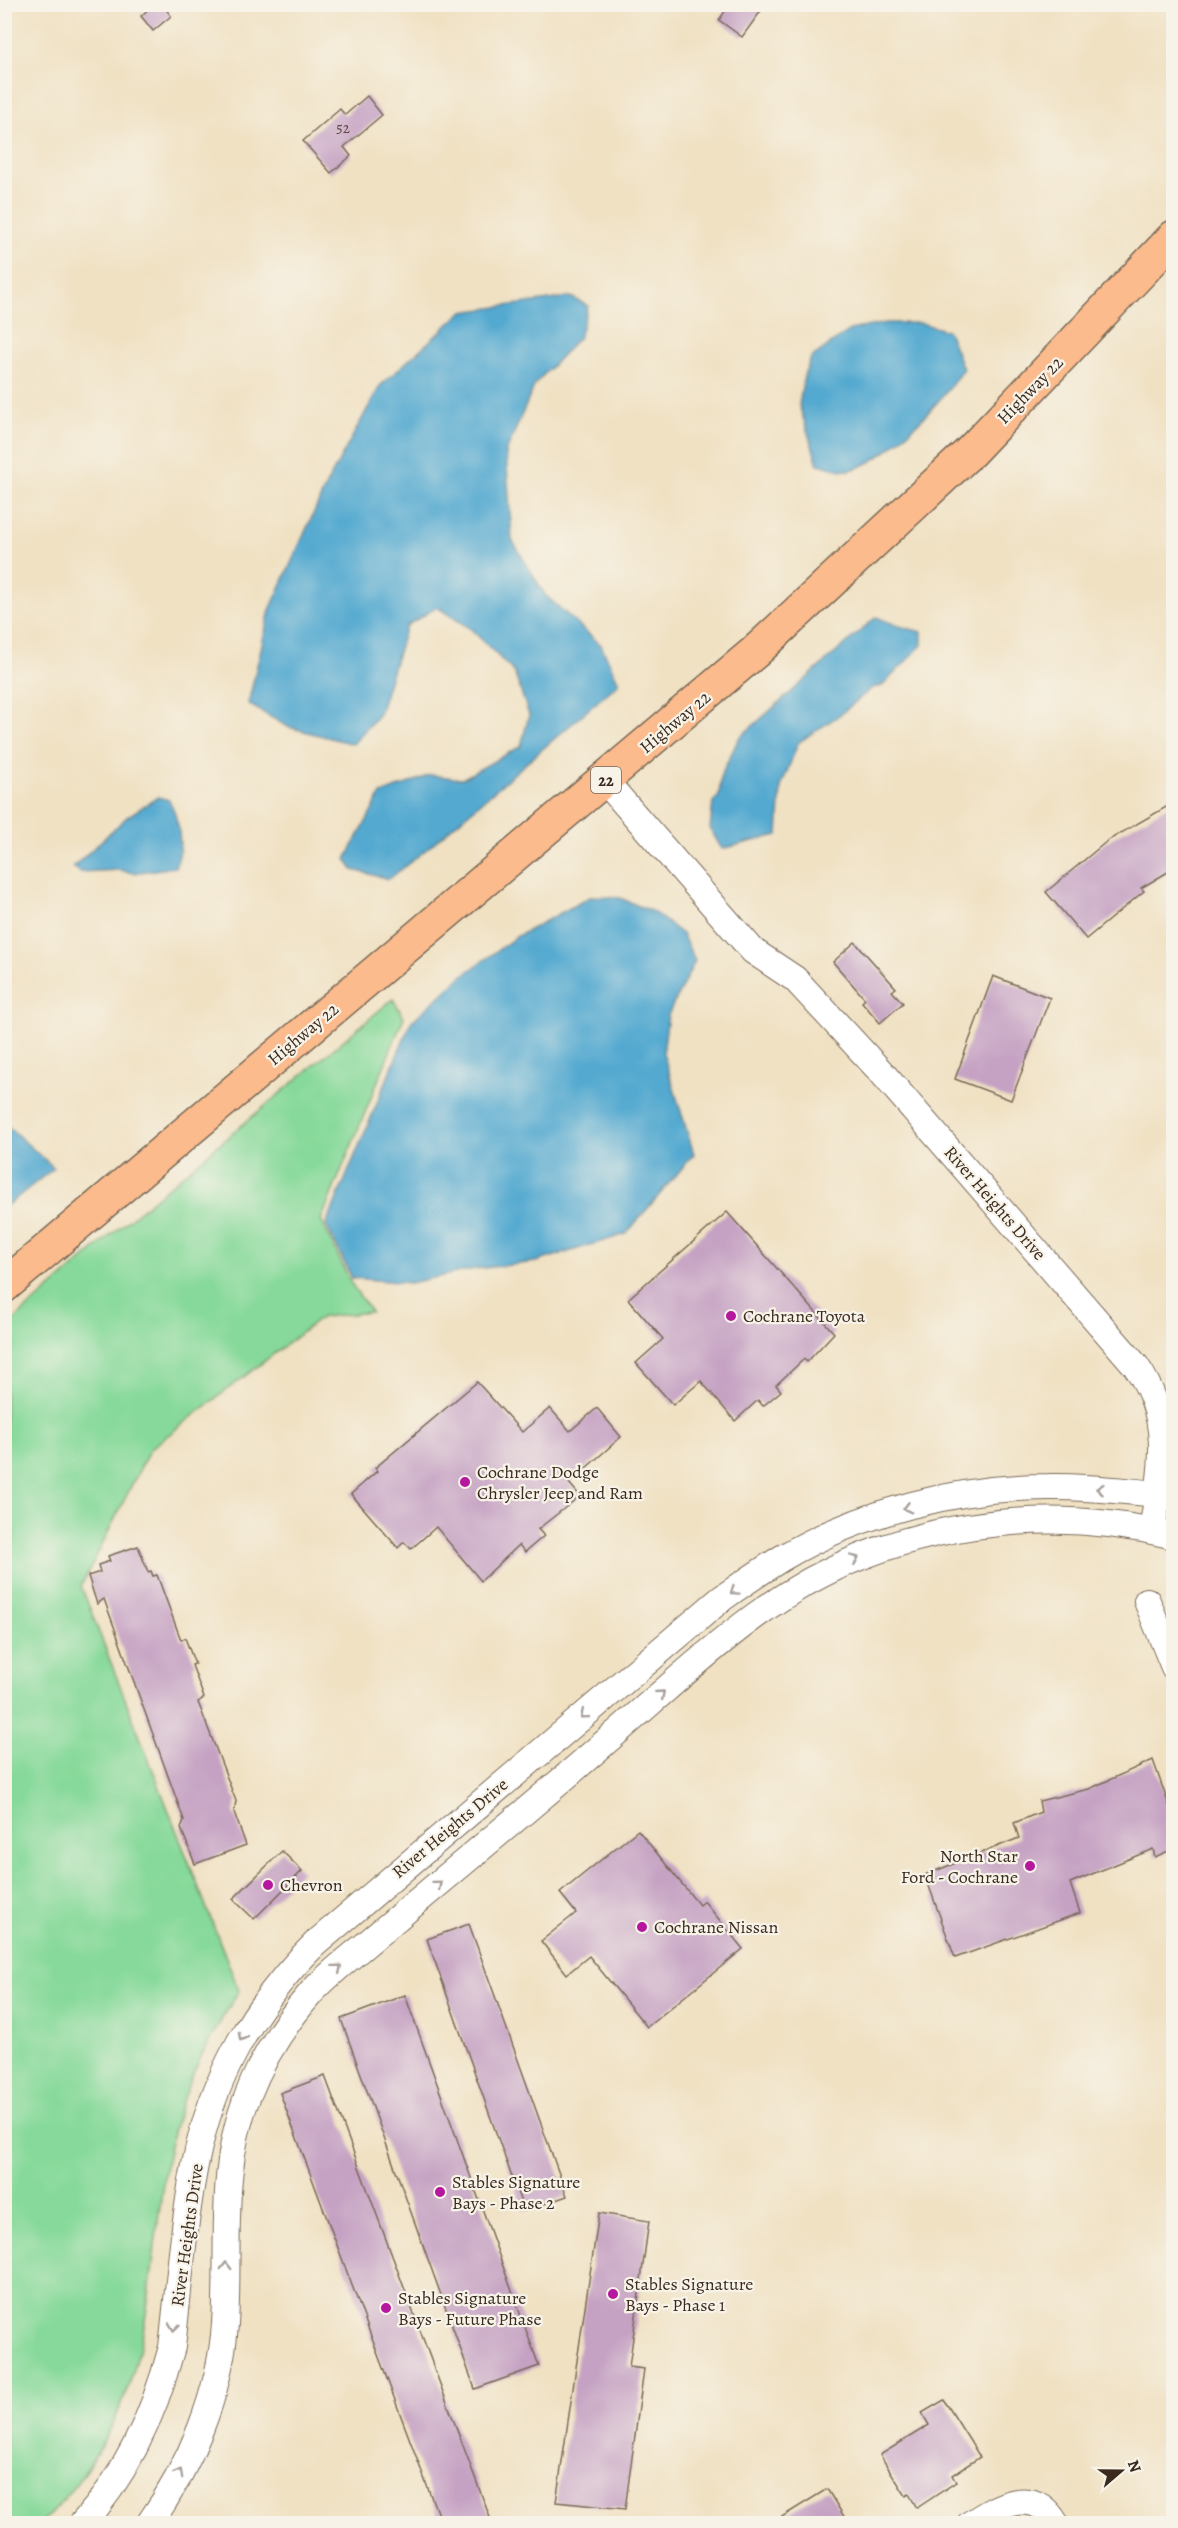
<svg xmlns="http://www.w3.org/2000/svg" width="1178" height="2528" font-family="Alegreya,serif">
<style>
.green{fill:#86d99a;stroke:#60825c;stroke-width:1.5}
.water{fill:#53a9d0;stroke:#476a77;stroke-width:1.5}
.building{fill:#c5a1c3}
.lines{fill:none;stroke-linecap:round;stroke-linejoin:round}
.minor-casing{stroke:#7a6a58;stroke-width:28}
.major-casing{stroke:#7a6a58;stroke-width:36}
.minor{stroke:#fff;stroke-width:26}
.major{stroke:#fbbb8c;stroke-width:33}
.oneway{stroke:#a79f9a}
.poi-dot{fill:#b5179e;stroke:#f7f3e8;stroke-width:2}
.labels{text-anchor:middle;stroke-width:4.5;stroke-linejoin:round;paint-order:stroke}
.number-label{font-size:15px;fill:#5e4847}
.shield{fill:#f7f3e8;stroke:#73665b;stroke-width:1.5}
.shield-label{font-size:16px;font-weight:bold;fill:#3b2a1e}
.street-label{font-size:18px;fill:#3b2a1e;stroke:#f7f3e8}
.poi-label{font-size:18px;fill:#3b2a1e;stroke:#f7f3e8;text-anchor:start}
</style>
<rect width="100%" height="100%" fill="#f7f3e8"/>
<filter id="ink" filterUnits="userSpaceOnUse"><feTurbulence type="fractalNoise" baseFrequency=".0167" numOctaves="2"/><feDisplacementMap in="SourceGraphic" scale="12" xChannelSelector="R" yChannelSelector="G"/><feConvolveMatrix kernelMatrix="1 2 1 2 8 2 1 2 1" color-interpolation-filters="sRGB"/></filter>
<filter id="wash" filterUnits="userSpaceOnUse"><feTurbulence type="fractalNoise" baseFrequency=".008" numOctaves="4" result="noise"/><feDisplacementMap in="SourceGraphic" scale="24" xChannelSelector="R" yChannelSelector="G"/><feGaussianBlur stdDeviation="1.35" result="paint"/><feColorMatrix in="noise" values="0 0 0 0 0 0 0 0 0 0 0 0 0 0 0 0 0 1.4 0 .05"/><feComposite in="paint" operator="in"/></filter>
<g filter="url(#wash)">
<rect width="100%" height="100%" fill="#f0e1c3"/>
<!-- green -->
<path class="green" d="M393,999L404,1017L321,1220L352,1285L371,1312L322,1317L150,1449L81,1586L239,1991C218,2024 198,2058 184,2096C156,2174 158,2261 141,2342C127,2409 90,2477 41,2523H5V1328L106,1239Z"/>
<!-- water -->
<g class="water">
<path d="M571,297L588,306L579,337L535,384L506,452L512,540L545,595L601,645L619,683L422,853L389,879L353,870L346,859L381,794L430,775L462,779L521,746L529,715L514,672L471,629L437,607L406,626L379,714L353,744L288,727L248,704L270,610L328,481L380,386L462,312Z"/>
<path d="M886,323H921L948,331L963,369C941,401 889,461 850,470C841,472 827,466 818,464L799,405L804,376L811,358L850,330Z"/>
<path d="M876,617L899,626L922,632V645L882,686L872,688L841,714L798,743L781,787L778,835L722,849L710,829L713,802L719,796L721,775L739,738Z"/>
<path d="M158,797L169,800C178,817 185,849 175,867L133,873L120,870L80,872L73,867L128,816Z"/>
<path d="M592,896L620,898L653,912L682,934L695,961L668,1015L663,1053L694,1154L626,1234L536,1262L475,1269L410,1283L352,1278L326,1225L411,1022L462,976L516,937Z"/>
<path d="M4,1123L54,1168L5,1207H4Z"/>
</g>
<g id="blocks">
<!-- building -->
<g class="building">
<path d="M154,4H162L171,16L153,31L141,16Z"/>
<path d="M730,4H766L742,37L719,20Z"/>
<path d="M367,96L382,115L344,147L351,156L331,173L303,141L340,109L345,115Z"/>
<path d="M1173,803V869L1141,888L1144,891L1086,939L1046,892L1107,841Z"/>
<path d="M855,942L896,988L892,991L903,1003L880,1023L862,1002L865,999L833,962Z"/>
<path d="M993,976L1050,998L1011,1100L955,1079Z"/>
<path d="M727,1212L834,1333L807,1362L804,1359L776,1385L781,1391L763,1406L758,1400L735,1421L701,1381L673,1405L636,1363L663,1339L628,1299Z"/>
<path d="M477,1382L522,1432L550,1408L570,1431L597,1408L621,1437L569,1483L580,1496L538,1529L544,1536L525,1552L519,1545L481,1581L436,1527L411,1549L404,1542L398,1548L351,1494L377,1471L375,1468Z"/>
<path d="M138,1546L148,1572L151,1571L153,1576L157,1575L181,1640L185,1638L195,1664L192,1665L204,1698L198,1702L236,1801L234,1812L246,1845L195,1864L181,1828L184,1820L104,1599L97,1604L88,1576L100,1572L98,1565L110,1561L108,1556Z"/>
<path d="M1153,1760L1173,1817V1849L1155,1857L1153,1849L1070,1883L1080,1913L955,1958L925,1875L1019,1838L1014,1823L1041,1812L1039,1801L1089,1789Z"/>
<path d="M638,1830L699,1905L704,1901L743,1949L647,2027L589,1956L567,1974L541,1941L576,1913L560,1893Z"/>
<path d="M282,1851L302,1871L254,1919L233,1899Z"/>
<path d="M469,1924L567,2196L524,2211L427,1939Z"/>
<path d="M405,1995L539,2366L475,2389L341,2019Z"/>
<path d="M325,2076L443,2392L492,2523H441L280,2093Z"/>
<path d="M599,2213L649,2221L629,2367L644,2369L625,2509L556,2502Z"/>
<path d="M944,2400L980,2457L952,2475L956,2482L917,2508L909,2494L906,2496L880,2455L929,2425L922,2413Z"/>
<path d="M827,2489L848,2523H772Z"/>
</g>
</g>
</g>
<g filter="url(#ink)">
<use href="#blocks" fill-opacity="0" stroke="#7a6a58" stroke-width="1.5"/>
<g class="lines">
<defs>
<g id="minor">
<path d="M605,781L753,951L795,979L883,1074L1136,1366C1174,1421 1162,1469 1152,1530"/>
<path d="M1147,1601L1174,1667"/>
<path d="M82,2524C128,2474 155,2411 172,2347C179,2287 183,2225 195,2165C211,2080 254,2003 316,1943L721,1599C741,1585 761,1571 782,1558C860,1512 958,1487 1049,1487C1085,1486 1122,1491 1158,1494L1174,1499"/>
<path d="M149,2524C190,2466 220,2395 225,2324C230,2248 218,2168 248,2095C262,2059 285,2023 311,1993C330,1972 355,1954 377,1935C420,1899 463,1863 506,1827C557,1785 607,1741 657,1697C721,1641 779,1589 860,1557C959,1517 1070,1510 1174,1536"/>
<path d="M970,2524C998,2506 1033,2484 1056,2524"/>
</g>
<path id="major" d="M4,1286L755,652L970,452L1174,237"/>
</defs>
<!-- minor casing -->
<use href="#minor" class="minor-casing"/>
<!-- major casing -->
<use href="#major" class="major-casing"/>
<!-- minor -->
<use href="#minor" class="minor"/>
<!-- major -->
<use href="#major" class="major"/>
</g>
<!-- one-way arrows -->
<defs><path id="oneway-chevron" d="M-2-3.5L2.5 0L-2 3.5" fill="none" stroke-width="1.6" stroke-linecap="round" stroke-linejoin="round" transform="scale(1.5)"/></defs>
<g class="oneway">
<use href="#oneway-chevron" transform="translate(1100 1489) rotate(-175)"/>
<use href="#oneway-chevron" transform="translate(907 1508) rotate(165)"/>
<use href="#oneway-chevron" transform="translate(855 1559) rotate(-23)"/>
<use href="#oneway-chevron" transform="translate(734 1591) rotate(145)"/>
<use href="#oneway-chevron" transform="translate(661 1694) rotate(-41)"/>
<use href="#oneway-chevron" transform="translate(584 1715) rotate(140)"/>
<use href="#oneway-chevron" transform="translate(438 1884) rotate(-40)"/>
<use href="#oneway-chevron" transform="translate(338 1968) rotate(-40)"/>
<use href="#oneway-chevron" transform="translate(242 2037) rotate(118)"/>
<use href="#oneway-chevron" transform="translate(226 2266) rotate(-90)"/>
<use href="#oneway-chevron" transform="translate(174 2327) rotate(97)"/>
<use href="#oneway-chevron" transform="translate(179 2473) rotate(-61)"/>
</g>
</g>
<!-- markers -->
<g class="poi-dot">
<circle cx="731" cy="1316" r="6"/>
<circle cx="465" cy="1482" r="6"/>
<circle cx="1030" cy="1866" r="6"/>
<circle cx="268" cy="1885" r="6"/>
<circle cx="642" cy="1927" r="6"/>
<circle cx="440" cy="2192" r="6"/>
<circle cx="613" cy="2294" r="6"/>
<circle cx="386" cy="2308" r="6"/>
</g>
<g class="labels">
<!-- number labels -->
<g class="number-label">
<text x="343" y="133">52</text>
</g>
<!-- shield labels -->
<rect class="shield" x="591" y="767" width="30" height="26" rx="4.5"/>
<g class="shield-label">
<text x="606" y="786">22</text>
</g>
<!-- street labels -->
<g class="street-label">
<text transform="translate(1030 390) rotate(-46)" y="6">Highway 22</text>
<text transform="translate(675 722) rotate(-40)" y="6">Highway 22</text>
<text transform="translate(303 1034) rotate(-40)" y="6">Highway 22</text>
<text transform="translate(995 1203) rotate(49)" y="6">River Heights Drive</text>
<text transform="translate(450 1828) rotate(-40)" y="6">River Heights Drive</text>
<text transform="translate(187 2235) rotate(-82)" y="6">River Heights Drive</text>
</g>
<!-- poi labels -->
<g class="poi-label">
<text x="743" y="1322">Cochrane Toyota</text>
<text x="477" y="1478">Cochrane Dodge<tspan x="477" dy="21">Chrysler Jeep and Ram</tspan></text>
<text x="1018" y="1862" text-anchor="end">North Star<tspan x="1018" dy="21">Ford - Cochrane</tspan></text>
<text x="280" y="1891">Chevron</text>
<text x="654" y="1933">Cochrane Nissan</text>
<text x="452" y="2188">Stables Signature<tspan x="452" dy="21">Bays - Phase 2</tspan></text>
<text x="625" y="2290">Stables Signature<tspan x="625" dy="21">Bays - Phase 1</tspan></text>
<text x="398" y="2304">Stables Signature<tspan x="398" dy="21">Bays - Future Phase</tspan></text>
</g>
</g>
<!-- margin -->
<rect width="1178" height="2528" fill="none" stroke="#f7f3e8" stroke-width="24"/>
<!-- north arrow -->
<g transform="translate(1121 2471) rotate(70)" stroke="#f7f3e8" stroke-width="4.5" paint-order="stroke">
<path d="M0-4.5L10 22L0 15L-10 22Z" fill="#3b2a1e"/>
<text y="-9" font-size="16" font-weight="bold" text-anchor="middle" fill="#3b2a1e">N</text>
</g>
</svg>
